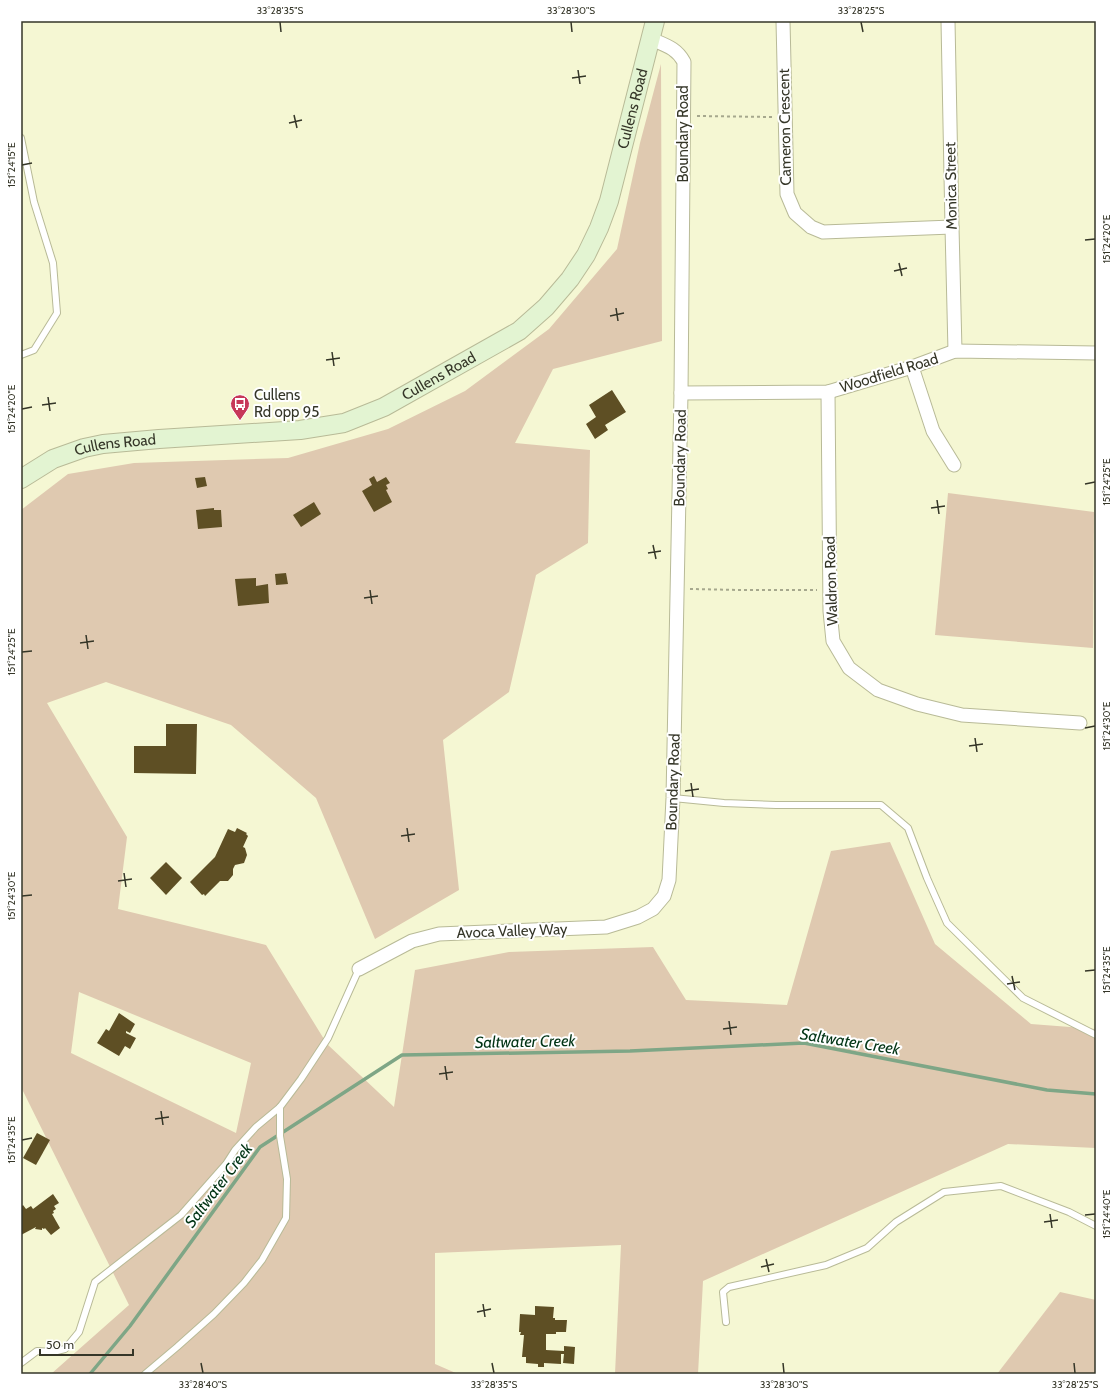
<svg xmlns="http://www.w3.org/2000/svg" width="1117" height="1395" font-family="Cabin,sans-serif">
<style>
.green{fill:#dfc9b0;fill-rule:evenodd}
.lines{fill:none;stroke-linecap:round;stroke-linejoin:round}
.stream{stroke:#7ea686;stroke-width:3.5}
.building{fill:#5e4f24}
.lane-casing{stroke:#b8ba97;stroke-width:8}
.street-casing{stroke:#b8ba97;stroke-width:15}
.secondary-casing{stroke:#b8ba97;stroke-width:20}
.path{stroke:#a6a88d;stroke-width:2;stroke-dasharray:3 3;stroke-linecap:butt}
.lane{stroke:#fff;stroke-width:6}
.street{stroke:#fff;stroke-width:13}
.secondary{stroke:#e3f4d2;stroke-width:18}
.ticks{fill:none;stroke:#353628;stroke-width:1.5}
.labels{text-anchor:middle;stroke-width:4;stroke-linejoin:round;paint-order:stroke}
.street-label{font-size:15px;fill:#353628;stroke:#fff}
.poi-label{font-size:15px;fill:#353628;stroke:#fff;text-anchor:start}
.water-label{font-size:16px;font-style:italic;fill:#023415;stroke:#fff}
.neatline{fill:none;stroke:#353628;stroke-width:1.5}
.ticks-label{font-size:10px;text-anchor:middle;fill:#353628}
</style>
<rect width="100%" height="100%" fill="#f5f7d3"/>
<!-- green -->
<g class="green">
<path d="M661,64L662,341L553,369L515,443L590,450L588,543L536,575L509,692L443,740L459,890L375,939L316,798L231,725L106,682L47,703L127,837L118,909L266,945L327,1044L394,1107L415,970L509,952L653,947L686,1000L787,1005L831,851L890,842L935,944L1031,1024L1096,1029V1148L1008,1144L703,1281L698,1374H615L621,1245L435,1253V1364L458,1374H51L129,1305L21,1087V510L68,474L134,463L288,458L388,429L465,391L549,329L617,249L640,143ZM79,992L251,1063L236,1133L71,1053Z"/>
<path d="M948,493L1094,512L1093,648L935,635Z"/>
<path d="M1060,1292L1096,1300V1374H997Z"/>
</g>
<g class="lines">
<!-- stream -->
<path class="stream" d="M90,1374L130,1326L260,1147L402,1055L630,1051L804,1043L1047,1090L1096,1094"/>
</g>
<!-- building -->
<g class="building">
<path d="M612,390L626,412L605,425L608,430L595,439L586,424L596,417L589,405Z"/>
<path d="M374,476L377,482L386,477L390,483L386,485L388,489L386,490L392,502L374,512L362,491L372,485L369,479Z"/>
<path d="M205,477L207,486L197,488L195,478Z"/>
<path d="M314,502L321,514L301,527L293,515Z"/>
<path d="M214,508V510H221L222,527L198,529L196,510Z"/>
<path d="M286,573L288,584L276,585L275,574Z"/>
<path d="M256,578V586L268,584L269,603L238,606L235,579Z"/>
<path d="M166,724H197L196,774L134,773V746H166Z"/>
<path d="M237,828L247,833L246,834L248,836L243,847L245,848L247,855L244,863L235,865L233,869V875L228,881H220L205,896L204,894L202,895L190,882L215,857L228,829L235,832Z"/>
<path d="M166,862L182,878L166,895L150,878Z"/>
<path d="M119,1013L135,1024L130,1033L126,1031V1033L136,1038L130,1049L125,1046L119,1056L97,1043L106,1029L109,1031Z"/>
<path d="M37,1133L50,1140L36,1165L23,1158Z"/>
<path d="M53,1194L59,1203L54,1206L56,1209L53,1211L54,1213L52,1214L60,1228L51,1235L45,1228L44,1229L42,1228V1230L35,1229L36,1227L21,1235V1207L23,1205L26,1209L31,1206L33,1209Z"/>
<path d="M535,1306L554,1307L553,1318H555V1320H567L566,1332H556V1334H546V1350L564,1351V1346L575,1347L574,1364L563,1363L564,1354H561V1364L544,1363V1367H538V1364L526,1363V1357H522L524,1335H520L521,1332H519L520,1314L535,1315Z"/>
</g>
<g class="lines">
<defs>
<g id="lane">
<path d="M21,138L34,202L53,263L57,313L34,350L21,355"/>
<path d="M673,798L724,803L776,805H881L908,828L927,878L947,923L1023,998L1096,1035"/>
<path d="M726,1322L723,1292L729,1287L826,1265L867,1248L896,1222L944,1192L1001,1186L1069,1212L1096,1226"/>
<path d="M21,1363L37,1351L53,1352L65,1349L79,1332L95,1282L181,1215L226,1164L235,1150L256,1127L280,1107L301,1079L328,1038L359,969"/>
<path d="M145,1374L177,1347L214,1314L244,1283L262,1260L286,1218L287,1179L280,1136V1107"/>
</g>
<g id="street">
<path d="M783,21L787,194L795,213L811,227L823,232L952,227"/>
<path d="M948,21L952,227L955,351"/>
<path d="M912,367L933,431L954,465"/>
<path d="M828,392L830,611L833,641L849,668L878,690L917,704L962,715L1080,723"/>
<path d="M681,393L828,392L912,367L955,351L1096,353"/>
<path d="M359,969L412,941L439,934L606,927L638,917L653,909L664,896L669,880L673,798L681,393L684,62C676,47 664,45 649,38"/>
</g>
<g id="secondary">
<path id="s1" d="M21,479L53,459L84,448L103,444L159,439L300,430L344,423L384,407L519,331L546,307L570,279L586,255L599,228L609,201L655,21"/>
</g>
</defs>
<!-- lane casing -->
<use href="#lane" class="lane-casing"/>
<!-- street casing -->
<use href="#street" class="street-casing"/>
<!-- secondary casing -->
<use href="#secondary" class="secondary-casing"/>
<!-- path -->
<g class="path">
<path d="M697,116L772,117"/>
<path d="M690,589L739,590H817"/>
</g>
<!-- lane -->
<use href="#lane" class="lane"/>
<!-- street -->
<use href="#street" class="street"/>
<!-- secondary -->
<use href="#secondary" class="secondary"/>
</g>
<!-- ticks -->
<path class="ticks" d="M280,22L281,32M571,22L572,32M861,22L863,32M578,70L580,84M572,78L586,76M294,115L297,128M289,123L302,120M22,165L32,163M1085,240L1095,239M899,263L902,276M894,271L907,268M616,308L618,321M610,316L624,313M332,352L334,366M326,360L340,358M48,397L50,411M42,405L56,403M22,409L32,407M1085,484L1095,482M937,500L939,514M931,508L945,506M653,545L656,559M648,553L661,551M370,590L372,604M364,598L378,596M86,635L88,649M80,643L94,641M22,652L32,651M1085,728L1095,726M975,738L977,752M969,746L983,744M691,783L693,797M685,791L699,789M407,828L409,842M401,836L415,834M124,873L126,887M118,881L132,879M22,896L32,895M1085,971L1095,970M1012,976L1015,990M1007,984L1020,982M729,1021L731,1035M723,1029L737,1027M445,1066L447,1080M439,1074L453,1072M161,1111L163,1125M155,1119L169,1117M22,1140L32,1138M1050,1214L1052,1228M1085,1215L1095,1214M1044,1222L1058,1220M766,1259L769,1272M761,1267L774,1264M483,1304L485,1317M477,1312L491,1309M201,1363L203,1373M492,1363L494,1373M783,1363L784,1373M1074,1363L1075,1373"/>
<!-- icons -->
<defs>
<symbol id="bus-pin" viewBox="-11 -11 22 30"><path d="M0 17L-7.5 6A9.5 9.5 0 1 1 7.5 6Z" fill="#c73759" stroke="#fff"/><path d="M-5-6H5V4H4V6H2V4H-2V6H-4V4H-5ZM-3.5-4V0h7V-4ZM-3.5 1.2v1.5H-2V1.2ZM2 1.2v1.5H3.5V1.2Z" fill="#fff"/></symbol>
</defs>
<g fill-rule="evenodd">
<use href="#bus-pin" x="229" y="393" width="22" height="30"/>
</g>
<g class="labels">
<!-- street labels -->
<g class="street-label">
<text dy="5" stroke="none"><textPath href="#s1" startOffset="786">Cullens Road</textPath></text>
<text transform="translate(785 127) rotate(-91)" y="5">Cameron Crescent</text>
<text transform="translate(683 134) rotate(-90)" y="5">Boundary Road</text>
<text transform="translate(951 186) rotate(-91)" y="5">Monica Street</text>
<text transform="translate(889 373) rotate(-17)" y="5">Woodfield Road</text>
<text dy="5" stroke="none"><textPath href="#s1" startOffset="438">Cullens Road</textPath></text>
<text dy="5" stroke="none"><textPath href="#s1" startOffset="102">Cullens Road</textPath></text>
<text transform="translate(680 458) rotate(-89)" y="5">Boundary Road</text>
<text transform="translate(831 581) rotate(-92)" y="5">Waldron Road</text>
<text transform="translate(673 782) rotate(-88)" y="5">Boundary Road</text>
<text transform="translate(512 931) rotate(-2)" y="5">Avoca Valley Way</text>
</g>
<!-- poi labels -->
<g class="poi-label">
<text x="254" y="400">Cullens<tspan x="254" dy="17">Rd opp 95</tspan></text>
</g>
<!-- water labels -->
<g class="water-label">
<text transform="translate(525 1041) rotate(-1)" y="6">Saltwater Creek</text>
<text transform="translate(850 1041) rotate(9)" y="6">Saltwater Creek</text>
<text transform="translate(218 1185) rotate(-53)" y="6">Saltwater Creek</text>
</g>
</g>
<!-- border -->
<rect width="1117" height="1395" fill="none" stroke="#ffffff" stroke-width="44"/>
<!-- scale -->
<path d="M40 1349v6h93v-6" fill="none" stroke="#353628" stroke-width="2"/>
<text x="46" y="1349" font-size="12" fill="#353628" stroke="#ffffff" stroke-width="3" paint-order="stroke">50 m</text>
<rect x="22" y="22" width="1073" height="1351" class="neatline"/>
<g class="ticks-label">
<text x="280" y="14">33°28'35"S</text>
<text x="571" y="14">33°28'30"S</text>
<text x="861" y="14">33°28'25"S</text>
<text transform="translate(11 165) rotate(-90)" y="4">151°24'15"E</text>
<text transform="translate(1106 239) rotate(-90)" y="4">151°24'20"E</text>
<text transform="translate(11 409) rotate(-90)" y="4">151°24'20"E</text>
<text transform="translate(1106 482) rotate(-90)" y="4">151°24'25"E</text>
<text transform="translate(11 652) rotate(-90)" y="4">151°24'25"E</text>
<text transform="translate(1106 726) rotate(-90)" y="4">151°24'30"E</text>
<text transform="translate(11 896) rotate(-90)" y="4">151°24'30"E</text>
<text transform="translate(1106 970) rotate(-90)" y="4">151°24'35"E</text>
<text transform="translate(11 1140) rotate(-90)" y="4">151°24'35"E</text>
<text transform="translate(1106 1214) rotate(-90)" y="4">151°24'40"E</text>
<text x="203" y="1388">33°28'40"S</text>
<text x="494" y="1388">33°28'35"S</text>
<text x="784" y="1388">33°28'30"S</text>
<text x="1075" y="1388">33°28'25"S</text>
</g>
</svg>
